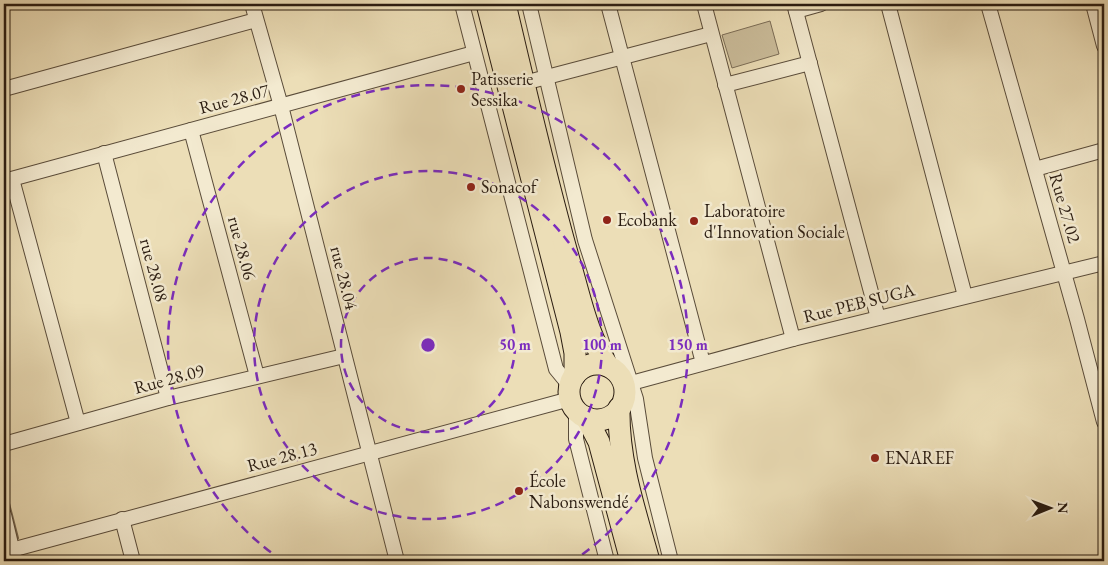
<svg xmlns="http://www.w3.org/2000/svg" width="1108" height="565" font-family="'EB Garamond',serif">
<style>
.green{fill:#cbbd9b;stroke:#7a6c56}
.lines{fill:none;stroke-linecap:round;stroke-linejoin:round}
.stream{stroke:#776953;stroke-width:4}
.minor-casing{stroke:#5a4c3a;stroke-width:16}
.highway-casing{stroke:#2a1c11;stroke-width:23}
.minor{stroke:#f3ead0;stroke-width:14}
.highway{stroke:#ecdeb7;stroke-width:21}
.ring{fill:none;stroke:#7b2cbf;stroke-width:2.5;stroke-dasharray:9 6}
.poi-dot{fill:#8f2418;stroke:#f3ead0;stroke-width:2}
.labels{text-anchor:middle;stroke-width:5;stroke-linejoin:round;paint-order:stroke}
.poi-label{font-size:18px;fill:#2a1c11;stroke:#f3ead0;text-anchor:start}
.street-label{font-size:18px;fill:#2a1c11;stroke:#f3ead0}
.centre{fill:#7b2cbf;stroke:#f3ead0;stroke-width:2.5}
.ring-label{font-size:15px;text-anchor:middle;font-weight:bold;fill:#7b2cbf;stroke:#f3ead0;stroke-width:5;stroke-linejoin:round;paint-order:stroke}
</style>
<rect width="100%" height="100%" fill="#ecdeb7"/>
<filter id="stains"><feTurbulence type="fractalNoise" baseFrequency=".004" numOctaves="4"/><feColorMatrix values="0 0 0 0 .2 0 0 0 0 .09 0 0 0 0 .02 0 0 0 .5 -.17"/></filter>
<radialGradient id="worn" r=".72"><stop offset=".6" stop-color="#630" stop-opacity="0"/><stop offset="1" stop-color="#630" stop-opacity=".3"/></radialGradient>
<!-- green -->
<path class="green" d="M770,21L779,54L732,68L722,35Z"/>
<g class="lines">
<!-- stream -->
<g class="stream">
<path d="M4,488L17,538"/>
<path d="M22,557L23,561"/>
</g>
<defs>
<g id="minor">
<path d="M252,4L281,106L397,561"/>
<path d="M462,4L556,369L570,386"/>
<path d="M529,4L585,240L636,399L645,458L671,561"/>
<path d="M608,4L703,363"/>
<path d="M704,4L793,339"/>
<path d="M794,4L878,318"/>
<path d="M888,4L965,296"/>
<path d="M988,4L1077,319L1104,422"/>
<path d="M1093,4L1104,46"/>
<path d="M796,11L821,4"/>
<path d="M524,83L711,34"/>
<path d="M725,85L810,63"/>
<path d="M4,89L256,20"/>
<path d="M191,130L257,376"/>
<path d="M104,153L168,398"/>
<path d="M1035,169L1104,150"/>
<path d="M12,179L78,423"/>
<path d="M4,181L474,53"/>
<path d="M624,385L793,339L1104,263"/>
<path d="M576,410V439L607,561"/>
<path d="M4,444L168,398L344,356"/>
<path d="M4,515L15,561"/>
<path d="M122,519L133,561"/>
<path d="M4,552L570,399"/>
</g>
<g id="highway">
<path d="M487,4L571,332L575,353V375"/>
<path d="M505,4C526,92 546,180 571,267C581,301 588,337 608,366"/>
<circle cx="597" cy="392" r="28"/>
<path d="M619,408C618,462 635,510 649,561"/>
<path d="M586,417L599,442L631,561"/>
</g>
</defs>
<!-- minor casing -->
<use href="#minor" class="minor-casing"/>
<!-- highway casing -->
<use href="#highway" class="highway-casing"/>
<!-- minor -->
<use href="#minor" class="minor"/>
<!-- highway -->
<use href="#highway" class="highway"/>
</g>
<!-- distance rings -->
<g class="ring">
<circle cx="428" cy="345" r="87"/>
<circle cx="428" cy="345" r="174"/>
<path d="M283 561A260 260 0 1 1 573 561"/>
</g>
<!-- markers -->
<g class="poi-dot">
<circle cx="461" cy="89" r="5"/>
<circle cx="471" cy="187" r="5"/>
<circle cx="607" cy="220" r="5"/>
<circle cx="694" cy="221" r="5"/>
<circle cx="875" cy="458" r="5"/>
<circle cx="519" cy="491" r="5"/>
</g>
<g class="labels">
<!-- poi labels -->
<g class="poi-label">
<text x="471" y="85">Patisserie<tspan x="471" dy="21">Sessika</tspan></text>
<text x="481" y="193">Sonacof</text>
<text x="704" y="217">Laboratoire<tspan x="704" dy="21">d'Innovation Sociale</tspan></text>
<text x="617" y="226">Ecobank</text>
<text x="885" y="464">ENAREF</text>
<text x="529" y="487">École<tspan x="529" dy="21">Nabonswendé</tspan></text>
</g>
<!-- street labels -->
<g class="street-label">
<text transform="translate(234 99) rotate(-15)" y="6">Rue 28.07</text>
<text transform="translate(1065 208) rotate(74)" y="6">Rue 27.02</text>
<text transform="translate(242 248) rotate(75)" y="6">rue 28.06</text>
<text transform="translate(154 270) rotate(75)" y="6">rue 28.08</text>
<text transform="translate(344 278) rotate(76)" y="6">rue 28.04</text>
<text transform="translate(859 303) rotate(-14)" y="6">Rue PEB SUGA</text>
<text transform="translate(169 379) rotate(-15)" y="6">Rue 28.09</text>
<text transform="translate(282 457) rotate(-15)" y="6">Rue 28.13</text>
</g>
</g>
<circle cx="428" cy="345" r="8" class="centre"/>
<g class="ring-label">
<text x="515" y="350">50 m</text>
<text x="602" y="350">100 m</text>
<text x="688" y="350">150 m</text>
</g>
<!-- margin -->
<rect width="1108" height="565" fill="none" stroke="#ecdeb7" stroke-width="20"/>
<rect x="5" y="5" width="1098" height="555" fill="none" stroke="#2a1c11" stroke-width="2.5"/>
<rect x="10" y="10" width="1088" height="545" fill="none" stroke="#2a1c11"/>
<!-- north arrow -->
<g transform="translate(1050 508) rotate(89)" stroke="#f3ead0" stroke-width="4" paint-order="stroke">
<path d="M0-4L9 19L0 12L-9 19Z" fill="#2a1c11"/>
<text y="-8" font-size="14" font-weight="bold" text-anchor="middle" fill="#2a1c11">N</text>
</g>
<rect width="100%" height="100%" filter="url(#stains)"/>
<rect width="100%" height="100%" fill="url(#worn)"/>
</svg>
